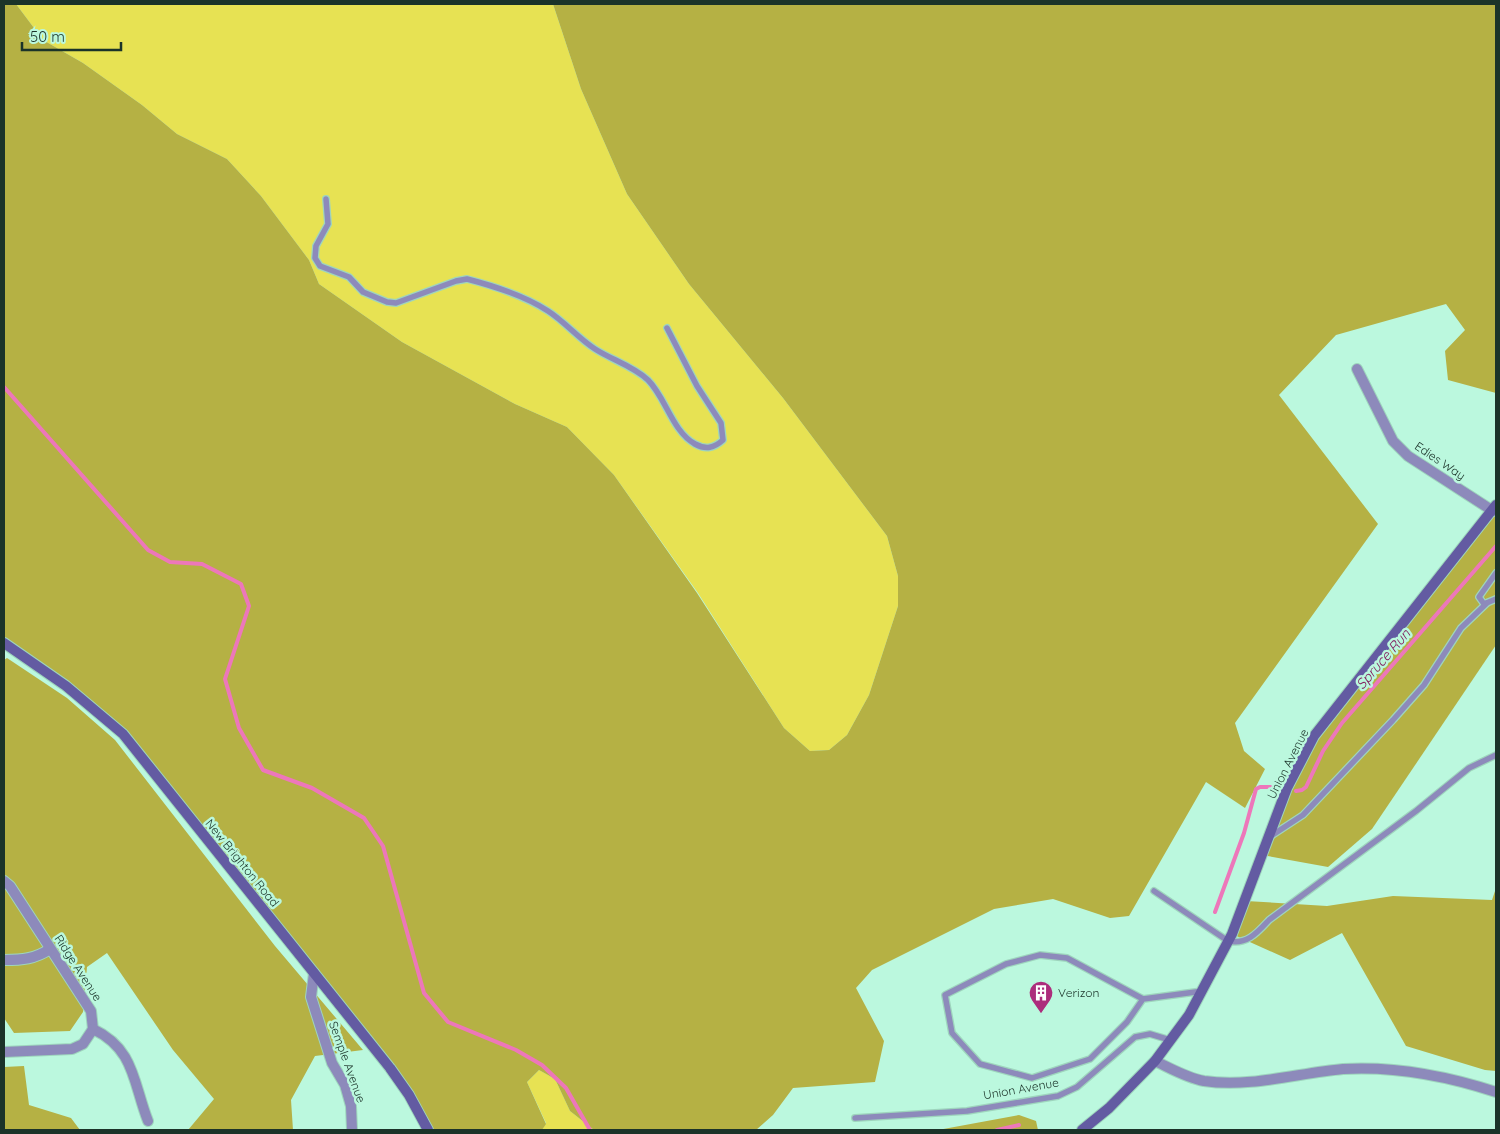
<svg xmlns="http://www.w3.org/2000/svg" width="1500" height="1134" font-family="Quicksand,sans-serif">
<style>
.green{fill:#e7e253}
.forest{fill:#b5b144}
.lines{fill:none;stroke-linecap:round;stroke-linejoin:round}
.stream{stroke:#ed77ba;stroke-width:4}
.lane-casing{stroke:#9ed5bd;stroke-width:8}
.street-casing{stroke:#9ed5bd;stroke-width:12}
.secondary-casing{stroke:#9ed5bd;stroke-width:12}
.lane{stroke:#8d8abb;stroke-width:5.5}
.street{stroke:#8d8abb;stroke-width:10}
.secondary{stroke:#635ba2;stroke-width:10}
.labels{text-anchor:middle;stroke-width:5;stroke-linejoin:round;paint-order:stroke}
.street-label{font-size:12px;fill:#1b3329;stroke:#bbf8de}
.poi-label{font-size:12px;fill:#1b3329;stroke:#bbf8de;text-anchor:start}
.water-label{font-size:14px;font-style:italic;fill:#82195c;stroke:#bbf8de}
</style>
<rect width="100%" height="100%" fill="#bbf8de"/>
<!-- green -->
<g class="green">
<path d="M16,4H553L581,89L627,194L689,284L783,398L887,536L898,576V606L869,695L847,735L829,750L810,751L784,728L698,593L614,475L567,427L515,404L402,342L319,284L309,260L261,196L227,159L177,134L142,105L83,63L43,40Z"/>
<path d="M539,1070L555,1079L570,1111L594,1130H542L546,1123L527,1082Z"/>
</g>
<!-- forest -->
<g class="forest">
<path d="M4,4H16L43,40L83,63L142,105L177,134L227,159L261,196L309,260L319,284L402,342L515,404L567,427L614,475L697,593L784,728L810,751L829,750L847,735L869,695L898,606V576L887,536L783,398L689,284L627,194L581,89L553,4H1496V393L1448,380L1445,351L1465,330L1446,304L1336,335L1279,395L1378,524L1235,723L1244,751L1265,769L1245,808L1206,782L1129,916L1110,918L1053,899L994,909L872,970L856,988L884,1041L875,1082L793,1088L773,1115L756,1130H594L570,1111L555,1079L539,1070L527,1082L546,1124L542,1130H428L409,1095L123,734L4,643Z"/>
<path d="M1496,505V645L1372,829L1328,867L1262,855L1314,736Z"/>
<path d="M7,658L67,698L115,740L275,946L363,1050L315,1056L291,1100L293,1130H188L214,1099L173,1050L107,953L87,967L83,1012L70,1031L14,1033L4,1018V660Z"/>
<path d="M1496,888V1071L1485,1070L1406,1046L1342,933L1290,960L1232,934L1246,901L1327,906L1393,896L1492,900Z"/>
<path d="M24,1066L29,1105L71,1118L80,1130H4V1067Z"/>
<path d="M1019,1115L1036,1121L1038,1130H938Z"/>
</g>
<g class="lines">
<!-- stream -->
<g class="stream">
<path d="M4,387L148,550L170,562L202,564L241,584L249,606L225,679L239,728L263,770L312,788L364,818L383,846L424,993L448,1022L516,1050L542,1065L566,1088L590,1130"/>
<path d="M1296,791L1302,790L1306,787L1323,751L1342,723L1496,546"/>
<path d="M1215,912L1244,833L1256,789L1260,787H1279"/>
<path d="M997,1130L1019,1125"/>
</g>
<defs>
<g id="lane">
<path d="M326,199L328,224L316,246L315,258L320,266L349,277L363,292L387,302L396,303L456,281L467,279C494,286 525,296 548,311C565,322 578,338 595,349C612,360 633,366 648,380C666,398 672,431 695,444C706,450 714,448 723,440L721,423L697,386L667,328"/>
<path d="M1496,573L1479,597L1484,604L1496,599"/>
<path d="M1271,836L1303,815L1393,720L1424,685L1461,628L1487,603"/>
<path d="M1154,891L1228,941C1247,945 1257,933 1269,920L1416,811L1469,768L1496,755"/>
<path d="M1143,999L1127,1022L1090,1059L1032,1078L980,1064L952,1033L945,995L1006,964L1040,955L1067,958L1143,999L1203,991"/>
<path d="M855,1118L967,1111L1058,1096L1077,1087L1135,1037L1150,1034L1170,1040"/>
</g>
<g id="street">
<path d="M1357,369L1393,441L1408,456L1493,511"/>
<path d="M4,881L10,886L91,1011L93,1029C135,1049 133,1083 148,1121"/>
<path d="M4,960C22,960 35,959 50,949"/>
<path d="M314,973L311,997L332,1063L345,1085L351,1106L352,1130"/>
<path d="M4,1052L72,1049L83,1044L93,1029"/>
<path d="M1155,1061C1170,1068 1187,1078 1204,1081C1250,1088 1298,1073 1343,1069C1395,1066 1447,1076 1496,1092"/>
</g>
<g id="secondary">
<path d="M4,643L66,686L123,734L390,1068L409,1095L428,1130"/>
<path d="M1082,1130L1109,1108L1155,1061L1189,1015L1232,934L1287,788L1314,736L1496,505"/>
</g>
</defs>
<!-- lane casing -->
<use href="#lane" class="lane-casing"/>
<!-- street casing -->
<use href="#street" class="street-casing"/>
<!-- secondary casing -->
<use href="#secondary" class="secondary-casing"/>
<!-- lane -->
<use href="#lane" class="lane"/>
<!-- street -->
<use href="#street" class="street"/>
<!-- secondary -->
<use href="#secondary" class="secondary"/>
</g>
<!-- icons -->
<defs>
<symbol id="building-pin" viewBox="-11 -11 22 30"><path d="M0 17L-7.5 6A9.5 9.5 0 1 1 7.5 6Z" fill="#ac2d7c" stroke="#bbf8de"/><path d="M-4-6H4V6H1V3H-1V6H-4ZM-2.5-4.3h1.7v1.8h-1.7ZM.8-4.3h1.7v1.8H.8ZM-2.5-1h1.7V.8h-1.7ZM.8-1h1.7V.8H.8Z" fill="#fff"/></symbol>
</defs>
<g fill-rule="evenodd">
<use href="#building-pin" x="1027" y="979" width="28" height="38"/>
</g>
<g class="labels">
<!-- street labels -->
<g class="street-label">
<text transform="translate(1440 461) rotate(34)" y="4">Edies Way</text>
<text transform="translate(1288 764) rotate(-63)" y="4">Union Avenue</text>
<text transform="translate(242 863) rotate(51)" y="4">New Brighton Road</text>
<text transform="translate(78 968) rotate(57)" y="4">Ridge Avenue</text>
<text transform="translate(347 1062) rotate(70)" y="4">Semple Avenue</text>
<text transform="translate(1021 1089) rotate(-10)" y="4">Union Avenue</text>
</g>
<!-- poi labels -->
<g class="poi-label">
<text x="1058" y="997">Verizon</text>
</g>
<!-- water labels -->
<g class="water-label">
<text transform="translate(1383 659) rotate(-49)" y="5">Spruce Run</text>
</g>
</g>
<!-- border -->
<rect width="1500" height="1134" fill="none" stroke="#1b3329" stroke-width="10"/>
<!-- scale -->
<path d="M22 42v8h99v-8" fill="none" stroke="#1b3329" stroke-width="2.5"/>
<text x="30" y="42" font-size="15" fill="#1b3329" stroke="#bbf8de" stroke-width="4" paint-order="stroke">50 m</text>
</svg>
